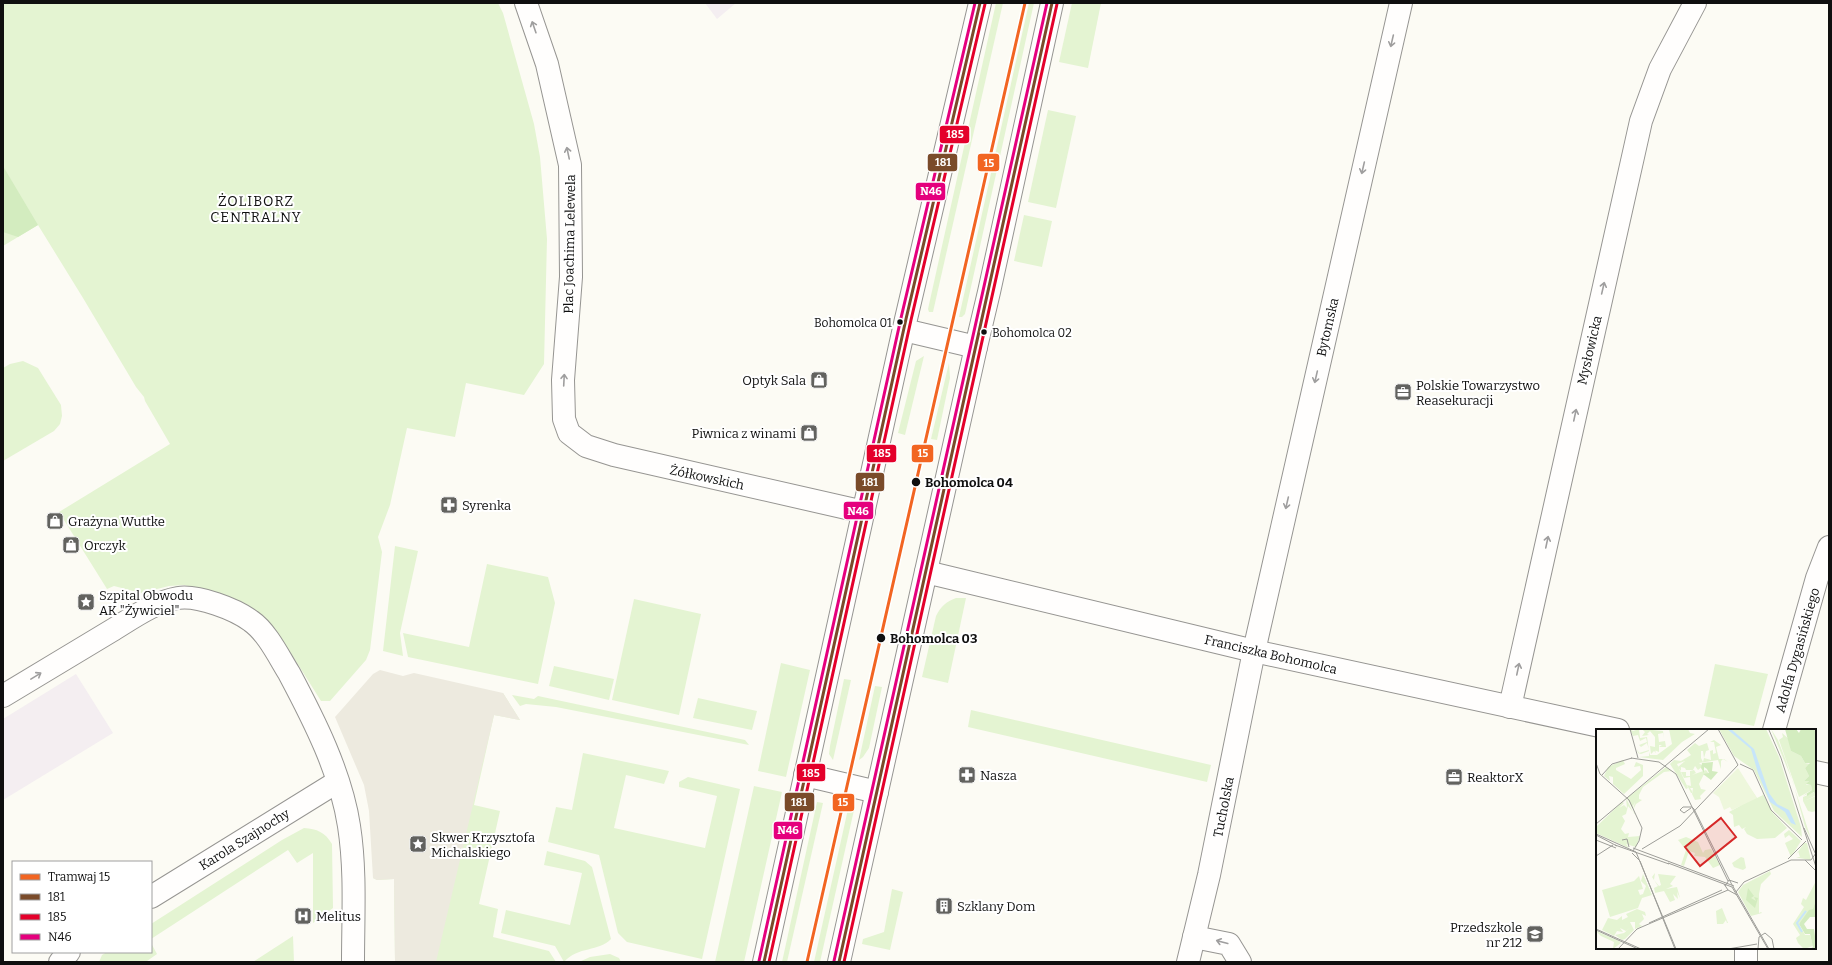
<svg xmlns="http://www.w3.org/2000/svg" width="1832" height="965" font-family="Bitter,serif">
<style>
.industrial{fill:#f4eef1}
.green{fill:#e4f4d2}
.forest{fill:#d3ecbf}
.plaza{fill:#edeadf}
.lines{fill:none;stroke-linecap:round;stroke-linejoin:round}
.minor-casing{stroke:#969592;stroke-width:24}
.tertiary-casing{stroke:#969592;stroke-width:24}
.minor{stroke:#fffefd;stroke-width:22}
.tertiary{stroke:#fffefd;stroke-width:22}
.bus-1-casing{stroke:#fff;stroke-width:6}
.bus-2-casing{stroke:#fff;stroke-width:6}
.bus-3-casing{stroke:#fff;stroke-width:6}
.bus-1{stroke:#7a4b2a;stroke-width:3}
.bus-2{stroke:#e4002b;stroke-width:3}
.bus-3{stroke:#e5007d;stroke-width:3}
.tram-1-casing{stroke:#fff;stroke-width:6}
.tram-1{stroke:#f26522;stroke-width:3}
.oneway{stroke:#9f9e9e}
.bus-dot{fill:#0f0f0f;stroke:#fff;stroke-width:1.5}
.labels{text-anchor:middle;stroke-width:4;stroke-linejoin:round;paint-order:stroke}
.bus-label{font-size:12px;fill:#0f0f0f;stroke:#fff;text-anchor:end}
.street-label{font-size:13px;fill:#0f0f0f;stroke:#fff}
.poi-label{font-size:13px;fill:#0f0f0f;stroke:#fff;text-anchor:start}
.stop-label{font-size:13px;font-weight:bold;fill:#0f0f0f;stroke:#fff;text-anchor:start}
.neighbourhood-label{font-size:14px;letter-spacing:1px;fill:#0f0f0f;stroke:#fff}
.inset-river{fill:none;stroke:#c7e5fa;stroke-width:2}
.inset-road{fill:none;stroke:#9d9d98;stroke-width:1}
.view{fill:#d62828;fill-opacity:0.15;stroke:#d62828;stroke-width:2}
.inset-edge{fill:none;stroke:#0f0f0f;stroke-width:2}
.line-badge{stroke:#fff;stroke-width:1.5}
.badge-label{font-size:11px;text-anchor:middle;font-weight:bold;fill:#fff}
</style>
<rect width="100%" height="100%" fill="#fcfbf4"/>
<!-- industrial -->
<g class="industrial">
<path d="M705,3H736L717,19Z"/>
<path d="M76,674L113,733L3,800V719Z"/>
</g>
<!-- green -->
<g class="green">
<path d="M3,3H498L503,13L534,124L540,157L547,239L544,364L524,395L466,383L455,437L407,428L390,505L378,537L382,552L370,650L366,660L330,701H321L282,639L264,616L237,600L218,593L184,585L169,586L141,593L114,586L107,589L59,512L170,444L145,401L144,397L136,387L83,298L38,225L3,246Z"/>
<path d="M996,3H1003L933,312H929L928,309Z"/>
<path d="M1029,3H1034L965,314L962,317H959Z"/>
<path d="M1072,3H1101L1088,68L1059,62Z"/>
<path d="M1048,110L1076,116L1056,208L1028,202Z"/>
<path d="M1024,215L1052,221L1042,267L1014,261Z"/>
<path d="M924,356L905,435L898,433L916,361Z"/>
<path d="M23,361L38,368L61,405L62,416L60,424L54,431L3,461V368L10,364Z"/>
<path d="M949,363L950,378L937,440L931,439Z"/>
<path d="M395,546L418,551L400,633L403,656L383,651Z"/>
<path d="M487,564L548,577L555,603L538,684L408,657L403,633L469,647Z"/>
<path d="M956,598H966L948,683L922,677L936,616C941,606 946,602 956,598Z"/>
<path d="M634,599L701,614L679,715L612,700Z"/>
<path d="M781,663L810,670L786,777L758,771Z"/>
<path d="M1715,664L1768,674L1754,726L1704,716Z"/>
<path d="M554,666L614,679L609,700L549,686Z"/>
<path d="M844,679L851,680L833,760L829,754L830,746Z"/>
<path d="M875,686L882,687L869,748L863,757L859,760Z"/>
<path d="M503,693L520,720L494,715L474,805L500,811L479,904L498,909L493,937L549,951L556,962H395L394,879L377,880L373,878Z"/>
<path d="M512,695L534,699L538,696L745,740L749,745L556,707L526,704L520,706Z"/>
<path d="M698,698L757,711L752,730L693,718Z"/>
<path d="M971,710L1211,765L1207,782L968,727Z"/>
<path d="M583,753L669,771L664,784L626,775L614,828L705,848L717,796L679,787V782L688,777L740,789L702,959L627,942L618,933L599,855L548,842L556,807L572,810Z"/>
<path d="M754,786L782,792L744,962H715Z"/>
<path d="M817,802L823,803L787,962H782Z"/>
<path d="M848,809L854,810L820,962H814Z"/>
<path d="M304,828C317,829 325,832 332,844L333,908L313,923V853L297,863L288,850L151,939V924L282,840Z"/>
<path d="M547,851L585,861L592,867L611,939C599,952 578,946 564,962L555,946L501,933L506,910L570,925L582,873L544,865Z"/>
<path d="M892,889L903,892L890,950L862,944L863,939L884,932Z"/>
<path d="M293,936L294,962H253Z"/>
<path d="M151,943L157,954L147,961V962H99L102,955L107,952H151Z"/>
<path d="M610,954L619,958L621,962H579L590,957Z"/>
</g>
<!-- forest -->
<path class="forest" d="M3,166L38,225L18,237L3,232Z"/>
<!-- plaza -->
<path class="plaza" d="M380,670L403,676L414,673L503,693L520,720L494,715L436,962H395L394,879L377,880L373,878L369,811L364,785L335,717L373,674Z"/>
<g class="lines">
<defs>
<g id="minor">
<path d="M526,3L547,64L570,165L571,277L563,380L564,419L569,433L586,446L614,455L864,512"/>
<path d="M926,572L1254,651L1618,730"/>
<path d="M3,696C39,674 75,653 111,631C131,619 154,602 178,598C198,595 235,609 251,621C267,632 279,657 289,673C314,720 341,773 349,826C356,871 353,917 353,962"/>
<path d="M1510,707L1641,121L1660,69L1695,3"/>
<path d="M1774,730L1817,578L1829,547"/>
<path d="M1815,772L1829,775"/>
<path d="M151,897L337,782"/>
<path d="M1194,937L1229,944L1240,962"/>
<path d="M60,962L69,952"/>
<path d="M1188,962L1209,875L1254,651L1401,3"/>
<path d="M1746,962V948"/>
</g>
<g id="tertiary">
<path d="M904,330L976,347"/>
<path d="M805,775L877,792"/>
<path d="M764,962L906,319L980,3"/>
<path d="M839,962L976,347L989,292L1052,3"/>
</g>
</defs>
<!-- minor casing -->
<use href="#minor" class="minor-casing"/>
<!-- tertiary casing -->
<use href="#tertiary" class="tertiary-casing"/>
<!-- minor -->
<use href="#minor" class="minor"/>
<!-- tertiary -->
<use href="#tertiary" class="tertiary"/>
<defs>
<g id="bus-1">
<path d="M764,962L906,319L980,3"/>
<path d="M839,962L1052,3"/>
</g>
<g id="bus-2">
<path d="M769,962L911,320L985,4"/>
<path d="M844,962L1057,4"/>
</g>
<g id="bus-3">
<path d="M759,961L901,318L975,3"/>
<path d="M834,961L1047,3"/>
</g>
</defs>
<!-- bus-1 casing -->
<use href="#bus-1" class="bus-1-casing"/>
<!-- bus-2 casing -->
<use href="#bus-2" class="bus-2-casing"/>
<!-- bus-3 casing -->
<use href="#bus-3" class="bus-3-casing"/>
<!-- bus-1 -->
<use href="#bus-1" class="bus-1"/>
<!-- bus-2 -->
<use href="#bus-2" class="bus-2"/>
<!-- bus-3 -->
<use href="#bus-3" class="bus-3"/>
<defs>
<path id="tram-1" d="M807,962L1025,3"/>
</defs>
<!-- tram-1 casing -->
<use href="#tram-1" class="tram-1-casing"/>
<!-- tram-1 -->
<use href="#tram-1" class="tram-1"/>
</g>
<!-- one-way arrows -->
<defs><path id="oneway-shaft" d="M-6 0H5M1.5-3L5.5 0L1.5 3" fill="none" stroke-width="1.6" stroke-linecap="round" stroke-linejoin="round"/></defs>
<g class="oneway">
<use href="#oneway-shaft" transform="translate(534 27) rotate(-109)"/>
<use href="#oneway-shaft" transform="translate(1392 41) rotate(103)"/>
<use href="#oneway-shaft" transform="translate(568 153) rotate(-102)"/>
<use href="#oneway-shaft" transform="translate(1363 168) rotate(103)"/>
<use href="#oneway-shaft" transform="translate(1603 288) rotate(-77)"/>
<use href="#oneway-shaft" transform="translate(1316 377) rotate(103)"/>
<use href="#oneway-shaft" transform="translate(564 380) rotate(-87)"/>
<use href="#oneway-shaft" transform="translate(1575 415) rotate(-78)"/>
<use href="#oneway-shaft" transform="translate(1287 503) rotate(103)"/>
<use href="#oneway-shaft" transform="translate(1547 542) rotate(-78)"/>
<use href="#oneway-shaft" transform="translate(1518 669) rotate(-78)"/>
<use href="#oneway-shaft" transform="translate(36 676) rotate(-31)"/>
<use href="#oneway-shaft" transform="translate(1222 942) rotate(-165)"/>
</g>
<!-- icons -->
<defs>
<symbol id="shop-square" viewBox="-11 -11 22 22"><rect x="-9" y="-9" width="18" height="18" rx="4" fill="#62625f" stroke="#fff"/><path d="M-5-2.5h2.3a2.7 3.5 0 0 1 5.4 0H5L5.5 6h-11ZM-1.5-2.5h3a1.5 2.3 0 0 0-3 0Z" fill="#fff"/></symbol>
<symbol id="office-square" viewBox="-11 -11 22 22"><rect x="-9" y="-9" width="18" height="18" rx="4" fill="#62625f" stroke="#fff"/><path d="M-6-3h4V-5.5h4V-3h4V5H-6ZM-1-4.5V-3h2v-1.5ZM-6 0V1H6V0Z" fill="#fff"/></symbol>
<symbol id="pharmacy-square" viewBox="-11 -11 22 22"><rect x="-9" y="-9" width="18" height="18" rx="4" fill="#62625f" stroke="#fff"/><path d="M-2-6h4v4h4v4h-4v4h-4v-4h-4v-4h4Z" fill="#fff"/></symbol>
<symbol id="sight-square" viewBox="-11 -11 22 22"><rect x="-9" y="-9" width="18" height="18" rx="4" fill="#62625f" stroke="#fff"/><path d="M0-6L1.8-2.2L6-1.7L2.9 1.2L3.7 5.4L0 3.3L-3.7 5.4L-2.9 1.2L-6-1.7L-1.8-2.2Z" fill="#fff"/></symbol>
<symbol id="building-square" viewBox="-11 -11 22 22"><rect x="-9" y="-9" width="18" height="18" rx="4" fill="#62625f" stroke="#fff"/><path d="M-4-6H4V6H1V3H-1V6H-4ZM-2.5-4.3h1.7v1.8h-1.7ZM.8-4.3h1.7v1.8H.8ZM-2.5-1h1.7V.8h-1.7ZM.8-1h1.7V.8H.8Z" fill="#fff"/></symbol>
<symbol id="hospital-square" viewBox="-11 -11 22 22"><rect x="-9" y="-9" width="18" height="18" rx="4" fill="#62625f" stroke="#fff"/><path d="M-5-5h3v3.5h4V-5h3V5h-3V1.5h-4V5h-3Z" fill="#fff"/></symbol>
<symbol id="school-square" viewBox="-11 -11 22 22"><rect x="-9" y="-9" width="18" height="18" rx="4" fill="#62625f" stroke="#fff"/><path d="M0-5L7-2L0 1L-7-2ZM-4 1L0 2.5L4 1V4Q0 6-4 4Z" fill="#fff"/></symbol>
</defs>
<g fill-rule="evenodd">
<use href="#shop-square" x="809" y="370" width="20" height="20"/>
<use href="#office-square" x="1393" y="382" width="20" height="20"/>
<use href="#shop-square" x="799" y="423" width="20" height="20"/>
<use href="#pharmacy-square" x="439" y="495" width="20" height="20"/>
<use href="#shop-square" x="45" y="511" width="20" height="20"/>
<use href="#shop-square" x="61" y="535" width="20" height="20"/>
<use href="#sight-square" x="76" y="592" width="20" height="20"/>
<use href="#pharmacy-square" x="957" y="765" width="20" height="20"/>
<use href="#office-square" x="1444" y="767" width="20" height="20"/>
<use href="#sight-square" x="408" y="834" width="20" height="20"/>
<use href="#building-square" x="934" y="896" width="20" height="20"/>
<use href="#hospital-square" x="293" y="906" width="20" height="20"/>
<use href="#school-square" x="1525" y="924" width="20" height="20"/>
</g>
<!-- markers -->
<g class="bus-dot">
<circle cx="900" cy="322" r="3.5"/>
<circle cx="984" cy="332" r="3.5"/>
<circle cx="916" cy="482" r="5"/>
<circle cx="881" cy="638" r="5"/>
</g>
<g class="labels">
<!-- bus labels -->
<g class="bus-label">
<text x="892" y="327">Bohomolca 01</text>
<text x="992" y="337" text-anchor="start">Bohomolca 02</text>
</g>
<!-- street labels -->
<g class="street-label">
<text transform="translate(569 244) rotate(-89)" y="5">Plac Joachima Lelewela</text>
<text transform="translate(1327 327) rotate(-77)" y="5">Bytomska</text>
<text transform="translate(1589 350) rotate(-77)" y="5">Mysłowicka</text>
<text transform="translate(707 477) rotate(12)" y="5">Żółkowskich</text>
<text transform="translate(1797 650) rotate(-74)" y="5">Adolfa Dygasińskiego</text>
<text transform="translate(1271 654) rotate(13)" y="5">Franciszka Bohomolca</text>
<text transform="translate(1223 807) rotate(-79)" y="5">Tucholska</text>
<text transform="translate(244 839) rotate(-32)" y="5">Karola Szajnochy</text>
</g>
<!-- poi labels -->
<g class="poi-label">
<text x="806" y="385" text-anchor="end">Optyk Sala</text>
<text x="1416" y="390">Polskie Towarzystwo<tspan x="1416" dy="15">Reasekuracji</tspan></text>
<text x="796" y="438" text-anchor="end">Piwnica z winami</text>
<text x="462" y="510">Syrenka</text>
<text x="68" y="526">Grażyna Wuttke</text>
<text x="84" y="550">Orczyk</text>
<text x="99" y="600">Szpital Obwodu<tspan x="99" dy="15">AK "Żywiciel"</tspan></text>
<text x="980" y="780">Nasza</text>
<text x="1467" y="782">ReaktorX</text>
<text x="431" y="842">Skwer Krzysztofa<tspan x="431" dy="15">Michalskiego</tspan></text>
<text x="957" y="911">Szklany Dom</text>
<text x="316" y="921">Melitus</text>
<text x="1522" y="932" text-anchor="end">Przedszkole<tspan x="1522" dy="15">nr 212</tspan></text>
</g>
<!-- stop labels -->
<g class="stop-label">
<text x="925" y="487">Bohomolca 04</text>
<text x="890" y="643">Bohomolca 03</text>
</g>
<!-- neighbourhood labels -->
<g class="neighbourhood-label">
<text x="256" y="206">ŻOLIBORZ<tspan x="256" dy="16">CENTRALNY</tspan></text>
</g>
</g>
<!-- overview -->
<g transform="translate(1596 729)">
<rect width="220" height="220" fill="#fcfbf4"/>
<path d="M34,0L37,2L43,0L44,9L51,8L53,22L45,25L42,24L41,20L43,24L53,21L51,14L45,18L43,16L51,13L50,9L44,12L42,6L37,7ZM46,0L67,2L68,10L67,4L62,5L63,13L69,12L70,18H63L66,16H63V23L56,20L59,21L60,24L58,22L55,25L54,17L59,18V8L54,2L51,5L53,6L46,7L49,3ZM73,0H92L94,4L99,5L107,0L86,13L67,31L43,28L53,27V23L54,26H61L76,15ZM123,0H170L183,28L205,98L206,108L178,82L158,41L138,27ZM175,0L182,11L190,32L215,110L209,98L197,53ZM186,4L194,11L195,22L205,27L209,34L214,35L209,39L213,47L208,52H213L210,56H215L216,61L203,68L183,11L187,8ZM118,11L125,16L120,18L123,30H128L132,33L127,30L125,32V40L122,31L103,34L107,37L102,41L99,37L97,41H90L89,39L85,38V42L82,38L89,32L81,35L92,59L90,60L74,35L78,31L85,32L95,26L91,21L99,14L103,17L111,14L113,21L110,22L108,29L107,22H105V29L107,33L108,29L115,31L114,22L117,21V25L120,24L118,13H114ZM27,31L29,35L20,39V41L35,50L45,41L44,37L38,38L40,33L47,36V47L28,65L17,55V48L13,47L14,52L8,47L12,38ZM70,38L76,42L78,44L80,47L76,42L68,43L47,58L43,66V70L46,71L40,75L37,81L39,85H38L37,80L39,73L36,79L31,69ZM98,41L100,44L96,46L110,41L113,45H108L103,55L105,60L110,61L104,67L105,70L99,71L96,65L97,59H94L96,62V64H95L91,56L95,57L94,48L88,49L85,43H90V47H94V42ZM150,53L161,69L167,66L166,63L177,84L191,99L179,109L161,110L151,105L148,100L150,98L146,100L143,96L138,98L137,86L133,83L144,77ZM219,63V67L208,72L220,67V82L216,83L212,82L207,72V68ZM30,69L37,83L32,77L30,85L26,87L29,92L25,100L29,105L33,104L32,108L44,107L40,118L30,115L33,119L0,104L1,97L26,73L28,74L23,79L28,76L31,79ZM193,101L205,112L195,128L189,114L197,110L193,106L189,109L188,105ZM90,108L102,113L107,124L109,121L115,120L124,136L117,139L109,128L98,127L99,124L93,122L88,137L85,136L90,121L82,111ZM208,114H211L215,131L203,129L200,128H204L202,122L200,126ZM145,128L148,129L150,139L147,141L138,138L136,134ZM174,142L175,145L165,155L163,165V184L165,183L166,184L155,187L142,163L147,156ZM59,144L58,151L63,157L65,156L62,145L80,147L74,155L77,157L70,160L81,158L84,169L81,163L82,170L77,165L79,171L74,173L68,162L59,164L58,159L62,157L56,148ZM47,145L56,166L46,169L42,179L14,188L6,161L38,152L43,147L47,160L42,161L44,166L47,165L50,157L45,152ZM220,152V170L216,184L203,195L209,206H214L217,217L208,220L202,214L200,209L204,206L197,195L208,178L205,175L207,169L210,171ZM126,179L132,194H131L130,191L127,195H121L120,182ZM41,180L49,183L50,187L46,185L48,190L43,195L46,197L39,200V193H34L38,201L29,210L26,211L19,206L28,204L35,198L30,202L24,199L27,203L21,202L18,207L6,201L12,189L21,191L26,187V191L32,188L30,185ZM0,202L23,212L25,214L17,220L18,213L5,207Z" fill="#e4f4d2"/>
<path d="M189,0H200L203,4L205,0H218L220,4V66L218,63L211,67V65L207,67L216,61L215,56L210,55L213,52H208L213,47L209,39L214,34H209L205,27L195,22ZM117,33L116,42L122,43L115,51L107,45L113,44L111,40L108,38V44L105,39L106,34ZM152,159L158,167L155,169L160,172L158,168L162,169L159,179L150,171ZM220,170L219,188H214L208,195L211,200H218L219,207L220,220H214L217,218L214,205H209L203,195L213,181L217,180Z" fill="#d3ecbf"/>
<path d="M142,39L161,69L136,81L134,78L128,81L123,68L117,64Z" fill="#eef7dc"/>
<path d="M131,0H135L158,20L173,64L181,75L193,81L200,96L195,94L189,83L174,73L162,44L155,20Z" fill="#c7e5fa"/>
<path class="inset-river" d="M206,203L201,194L210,182"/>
<path class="inset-road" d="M34,0L42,29M122,0L142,36M173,1L185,29L220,138M35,29L63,33L80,45L132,152M0,34L4,45L33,71L46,99L43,112L37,122M144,35L157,41L175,81L206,111M6,46L16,35L36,29M95,79L88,84L84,81L87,78H96L98,80L135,154L173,220M0,95L113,0M208,99L220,126M0,105L40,123L80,220M0,106L21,117M0,111L20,119M26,111L31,110L33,118M19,116L73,135M37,119L138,157M46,120L84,97L142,36M36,124L44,132L79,220M0,127L17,116M192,130L210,112M209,131L220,142M72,134L136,158L172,220M128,155L132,161L141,166M129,157L133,151L142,154M140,163L148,153L195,131H215L220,124M53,194L126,161M0,200L45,220M0,201L42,220M22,220L41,200L132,161M132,220L161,215M162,220L163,208L169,204L176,210L178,220"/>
<path class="view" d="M125,89L140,108L104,137L89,118Z"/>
<rect width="220" height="220" class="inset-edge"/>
</g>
<g class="line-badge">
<rect x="939" y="125" width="31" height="19" rx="4" fill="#e4002b"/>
<rect x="927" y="153" width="31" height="19" rx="4" fill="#7a4b2a"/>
<rect x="977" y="153" width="23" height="19" rx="4" fill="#f26522"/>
<rect x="915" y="182" width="31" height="19" rx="4" fill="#e5007d"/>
<rect x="911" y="444" width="23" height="19" rx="4" fill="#f26522"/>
<rect x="866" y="444" width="31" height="19" rx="4" fill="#e4002b"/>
<rect x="855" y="472" width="30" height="20" rx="4" fill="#7a4b2a"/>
<rect x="843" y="501" width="31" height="19" rx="4" fill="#e5007d"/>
<rect x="796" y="763" width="30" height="19" rx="4" fill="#e4002b"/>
<rect x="784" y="792" width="31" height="20" rx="4" fill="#7a4b2a"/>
<rect x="832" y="793" width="23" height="19" rx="4" fill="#f26522"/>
<rect x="773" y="821" width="30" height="19" rx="4" fill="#e5007d"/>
</g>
<g class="badge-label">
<text x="955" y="138">185</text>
<text x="943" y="166">181</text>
<text x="989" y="167">15</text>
<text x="931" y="195">N46</text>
<text x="923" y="457">15</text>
<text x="882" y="457">185</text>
<text x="870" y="486">181</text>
<text x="858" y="515">N46</text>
<text x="811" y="777">185</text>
<text x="799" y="806">181</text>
<text x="843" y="806">15</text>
<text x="788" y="834">N46</text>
</g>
<!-- border -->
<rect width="1832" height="965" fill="none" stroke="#0f0f0f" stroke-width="8"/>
<!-- legend -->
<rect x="12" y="861" width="140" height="92" fill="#ffffff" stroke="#9f9f9f"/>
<rect x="20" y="874" width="20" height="6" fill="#f26522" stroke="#9f9f9f"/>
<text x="48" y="881" font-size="12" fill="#0f0f0f">Tramwaj 15</text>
<rect x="20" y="894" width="20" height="6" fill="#7a4b2a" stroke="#9f9f9f"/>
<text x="48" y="901" font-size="12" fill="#0f0f0f">181</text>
<rect x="20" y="914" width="20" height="6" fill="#e4002b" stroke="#9f9f9f"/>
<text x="48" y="921" font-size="12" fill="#0f0f0f">185</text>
<rect x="20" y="934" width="20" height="6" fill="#e5007d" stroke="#9f9f9f"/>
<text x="48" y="941" font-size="12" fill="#0f0f0f">N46</text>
</svg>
